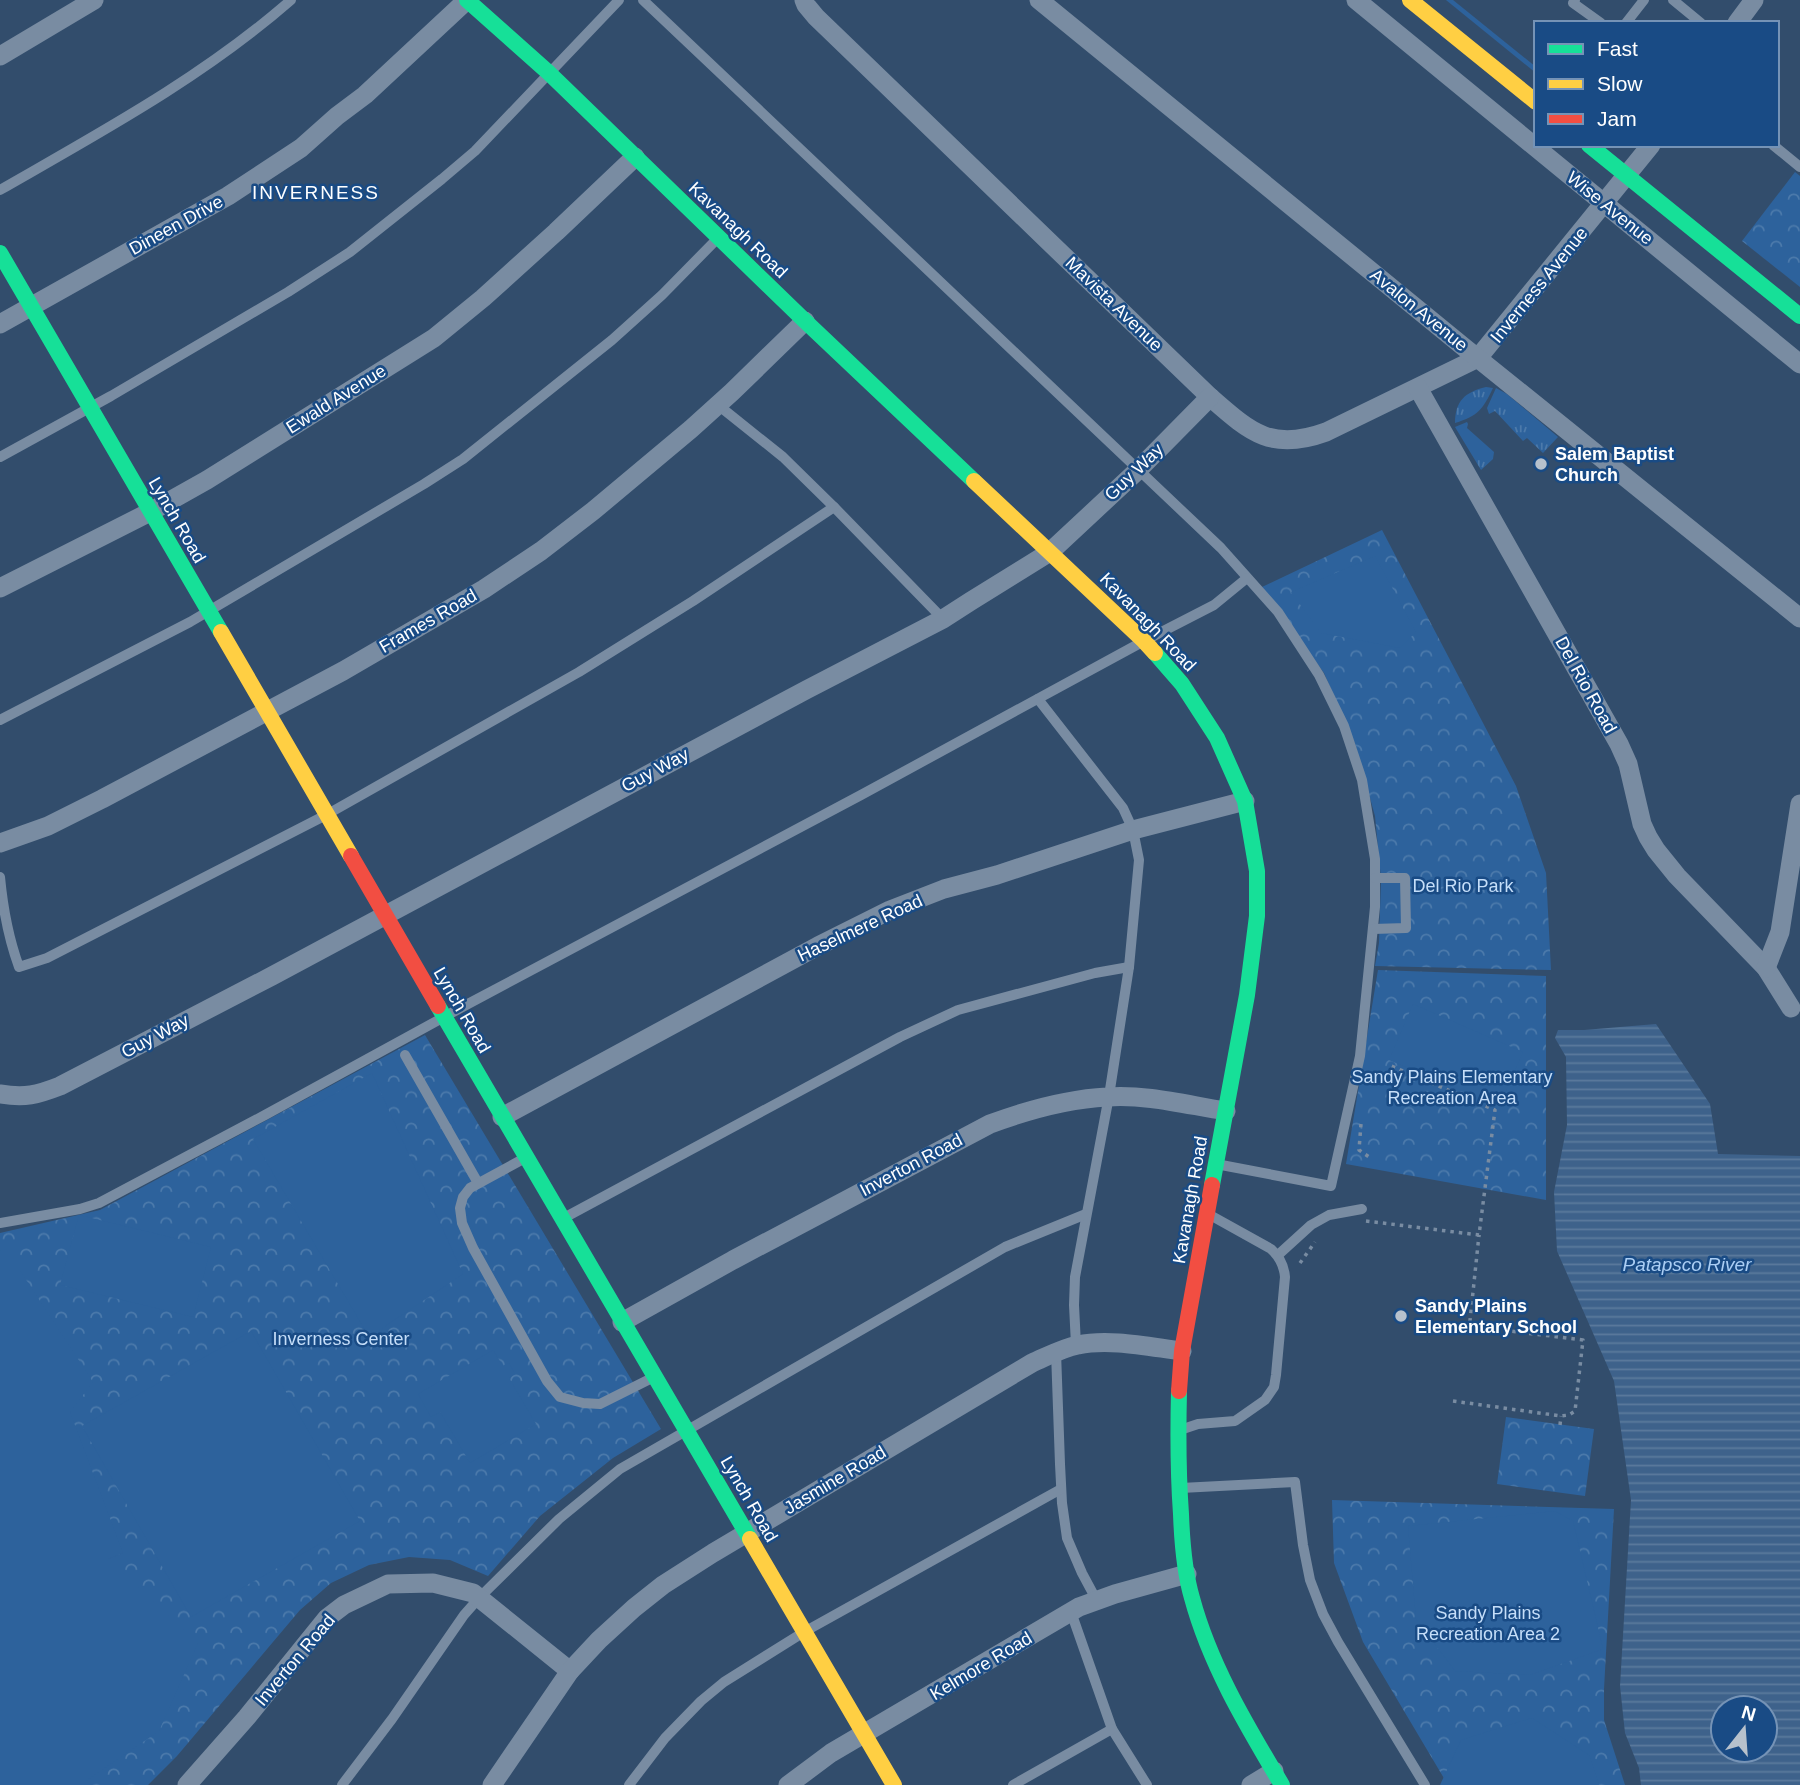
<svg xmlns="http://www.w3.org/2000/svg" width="1800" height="1785" font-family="Arial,sans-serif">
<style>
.grass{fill:url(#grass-tufts)}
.park{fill:url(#park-crowns)}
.garden{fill:#2d629c}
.water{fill:url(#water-rules);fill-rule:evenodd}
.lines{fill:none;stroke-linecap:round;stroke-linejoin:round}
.path{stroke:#798ca2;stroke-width:3.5;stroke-dasharray:3.5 5;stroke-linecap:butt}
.lane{stroke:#798ca2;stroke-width:10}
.street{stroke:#798ca2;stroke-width:19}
.fast{stroke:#16e098;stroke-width:16}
.slow{stroke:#ffcf43;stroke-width:16}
.jam{stroke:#f24e42;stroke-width:16}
.poi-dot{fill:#b7c1cc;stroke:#194b85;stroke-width:2.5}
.labels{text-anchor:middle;stroke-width:5;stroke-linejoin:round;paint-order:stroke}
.street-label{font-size:18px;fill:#fff;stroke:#194b85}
.poi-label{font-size:18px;font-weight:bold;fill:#fff;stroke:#194b85;text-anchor:start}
.park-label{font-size:18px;fill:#c5def9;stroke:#194b85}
.neighbourhood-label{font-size:19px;letter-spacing:2px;fill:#fff;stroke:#194b85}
.water-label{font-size:19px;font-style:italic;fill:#abcef4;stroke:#194b85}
</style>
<defs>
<pattern id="grass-tufts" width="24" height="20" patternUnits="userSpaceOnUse" patternTransform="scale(1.75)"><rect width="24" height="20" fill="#2d629c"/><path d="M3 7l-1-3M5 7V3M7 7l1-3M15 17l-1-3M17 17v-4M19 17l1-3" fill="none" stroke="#4c7aab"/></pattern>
<pattern id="park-crowns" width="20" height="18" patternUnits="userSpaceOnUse" patternTransform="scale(1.75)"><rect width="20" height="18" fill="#2d629c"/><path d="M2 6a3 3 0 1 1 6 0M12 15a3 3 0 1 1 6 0" fill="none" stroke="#4c7aab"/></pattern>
<pattern id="water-rules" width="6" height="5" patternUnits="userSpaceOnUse" patternTransform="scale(1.75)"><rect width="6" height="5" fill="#3e628b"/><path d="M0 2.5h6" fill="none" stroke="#5b7a9c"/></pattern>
</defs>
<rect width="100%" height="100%" fill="#324d6c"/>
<!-- grass -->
<g class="grass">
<path d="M1446,0H1453L1536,67V73Z"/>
<path d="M1486,387L1493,388C1483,409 1478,416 1455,423C1455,401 1465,392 1486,387Z"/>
<path d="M1496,388L1507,394L1558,437L1543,453L1527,438L1523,441L1495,411L1489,414L1487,408Z"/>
<path d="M1467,422L1468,424L1467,428L1494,452L1493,459L1481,470L1455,427Z"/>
</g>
<!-- park -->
<g class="park">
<path d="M1795,172L1800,176V287L1742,241Z"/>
<path d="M1382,530L1516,786L1546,873L1551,970L1375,966L1379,943L1381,879L1375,816L1355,744L1324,673L1262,587Z"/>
<path d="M1378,970L1546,976V1200L1346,1164Z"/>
<path d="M425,1035L661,1429L613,1458L540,1516L488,1576L450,1560L409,1557L369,1565L331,1583L300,1610L177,1756L148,1785H0V1233L100,1210Z"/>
<path d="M1506,1417L1594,1429L1585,1496L1497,1484Z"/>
<path d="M1332,1500L1614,1509L1604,1689V1720L1625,1785H1448L1363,1642L1334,1563Z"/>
</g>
<!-- garden -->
<g class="garden">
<path d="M1375,556L1416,632L1400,648L1321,633L1291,592Z"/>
<path d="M1413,1004L1523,1052L1499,1107L1389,1060Z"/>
<path d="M372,1073L463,1274L369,1337L253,1139Z"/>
<path d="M79,1215L211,1247L193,1317L60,1285Z"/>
<path d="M0,1250L21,1272L93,1382L70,1412L123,1553L108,1559L198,1643L159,1731L80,1785H0Z"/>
<path d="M251,1331L360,1521L191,1617L82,1426Z"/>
<path d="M493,1350L503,1366L509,1363L515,1374L509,1378L536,1424L470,1463L440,1412L431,1417L418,1394Z"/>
<path d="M1555,1511L1573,1521L1603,1649L1530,1675L1455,1671L1416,1619L1408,1526Z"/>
<path d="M1532,1718L1589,1755L1599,1785H1440L1461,1740Z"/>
</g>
<!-- water -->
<path class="water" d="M1656,1024L1710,1104L1718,1154L1800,1156V1785H1641L1639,1768L1625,1733L1620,1686L1631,1500L1614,1381L1557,1251L1554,1192L1567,1125L1566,1057L1555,1038L1558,1030H1584ZM1723,1708H1765V1750H1723Z"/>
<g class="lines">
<!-- path -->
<g class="path">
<path d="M1361,1124L1359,1150L1369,1157"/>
<path d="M1366,1221L1479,1235L1495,1110L1389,1065"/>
<path d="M1300,1263L1315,1242"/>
<path d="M1469,1330L1479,1235"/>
<path d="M1453,1401L1561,1416L1569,1415L1575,1411L1583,1340L1469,1326"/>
<path d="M1560,1425L1561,1416"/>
</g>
<!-- lane -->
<g class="lane">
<path d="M643,0L1221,548L1278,612L1319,675L1344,726L1362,780L1375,859V907L1360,1056L1331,1186L1216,1164"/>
<path d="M1575,0L1573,3L1601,23"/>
<path d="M1673,0L1701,23"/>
<path d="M1626,23L1644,0"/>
<path d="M1773,145L1800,167"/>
<path d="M0,190C101,132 203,77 291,0"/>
<path d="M718,405L783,457L834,507L943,619"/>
<path d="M0,457L111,396L288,292L350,252L442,179L475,151L619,0"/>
<path d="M1038,699L1123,808L1133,830L1139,860L1129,967L1109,1096L1075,1277L1074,1305L1076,1345"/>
<path d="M0,720L190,622L424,484L463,459L612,340L662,295L718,238"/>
<path d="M0,877C3,909 8,937 19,967L47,958L326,815L579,672L693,601L834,507"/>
<path d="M1373,929L1406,928L1405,878H1375"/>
<path d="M405,1055L478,1183"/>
<path d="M525,1158L470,1188L463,1197L460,1208L462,1223L473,1248L547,1381L560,1397L583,1403L600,1404L654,1377"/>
<path d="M562,1219L900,1037L958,1010L1095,973L1129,967"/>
<path d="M0,1223L80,1209L99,1203L265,1115L466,1005L861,795L1144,641L1214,605L1247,578"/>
<path d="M1278,1255L1311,1225L1329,1215L1362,1209"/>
<path d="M1056,1352L1060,1464L1062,1503L1067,1538L1082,1573L1097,1601"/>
<path d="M1180,1430L1198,1424L1235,1421L1265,1400L1274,1387L1276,1375L1285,1277C1284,1265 1280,1257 1271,1249L1210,1215"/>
<path d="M1181,1488L1295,1482L1303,1545L1310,1580L1323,1614L1338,1642L1425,1785"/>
<path d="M1071,1612L1112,1729L1147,1785"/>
<path d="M342,1785L392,1719L464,1615L479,1598L559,1519L620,1469L1005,1247L1086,1214"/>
<path d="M629,1785L665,1738L701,1701L724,1682L804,1632L1061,1489"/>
<path d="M1013,1785L1112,1729"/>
</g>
<!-- street -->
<g class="street">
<path d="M804,0L806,5L816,17L1210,397C1250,432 1271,452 1326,432L1478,358L1651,145"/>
<path d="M1039,0L1465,348L1800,618"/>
<path d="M1356,0L1800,364"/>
<path d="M1737,23L1754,0"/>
<path d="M0,56L94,0"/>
<path d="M0,324L228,196L301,148L337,116L365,95L467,0"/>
<path d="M1418,388L1619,744L1628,764L1642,824L1648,837L1656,850L1677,876L1766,968L1791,1008"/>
<path d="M0,588L150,512L207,480L434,338L483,298L556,232L635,157"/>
<path d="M0,843L48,826L102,799L343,671L484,589L541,551L593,511L691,429L732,392L805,321"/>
<path d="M1766,968L1780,932L1800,804"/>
<path d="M0,1094C25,1098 37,1095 60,1086L272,976L806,690L943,619L971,601L1050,552L1138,470L1210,397"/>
<path d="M502,1117L818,946L890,910L944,889L997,875L1133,830L1245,801"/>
<path d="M622,1322L733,1260L990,1124C1028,1110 1066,1099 1107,1097C1146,1094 1187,1105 1226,1111"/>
<path d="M187,1785L247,1717L327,1618L344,1605L388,1584L433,1583L473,1593L570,1671"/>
<path d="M492,1785L570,1671L599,1640L634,1608L663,1585L713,1553L1032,1363C1046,1357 1062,1348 1078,1345C1109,1338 1150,1347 1182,1351"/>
<path d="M788,1785L831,1753L1079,1607L1115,1594L1187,1574"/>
<path d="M1251,1785L1274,1771"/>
</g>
<!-- fast -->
<g class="fast">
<path d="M467,0L549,73L805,321L974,481"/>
<path d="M1589,145L1800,316"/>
<path d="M0,253L221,632"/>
<path d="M1155,653L1182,684L1217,738L1245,801L1257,871V916L1247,995L1212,1185"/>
<path d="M438,1006L750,1539"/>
<path d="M1179,1391C1178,1432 1178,1473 1181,1514C1182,1542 1184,1571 1192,1598C1210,1665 1247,1726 1282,1785"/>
</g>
<!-- slow -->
<g class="slow">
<path d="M1410,0L1536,102"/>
<path d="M974,481L1144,641L1155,653"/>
<path d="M221,632L351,856"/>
<path d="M750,1539L894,1785"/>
</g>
<!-- jam -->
<g class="jam">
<path d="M351,856L438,1006"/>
<path d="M1179,1391L1182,1351L1212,1185"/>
</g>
</g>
<!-- markers -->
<g class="poi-dot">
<circle cx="1541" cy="464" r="7"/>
<circle cx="1401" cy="1316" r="7"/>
</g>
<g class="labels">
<!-- street labels -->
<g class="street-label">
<text transform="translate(1610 208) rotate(39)" y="6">Wise Avenue</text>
<text transform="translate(176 225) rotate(-29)" y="6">Dineen Drive</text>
<text transform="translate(738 230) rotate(44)" y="6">Kavanagh Road</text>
<text transform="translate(1539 285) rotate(-51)" y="6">Inverness Avenue</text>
<text transform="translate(1114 304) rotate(44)" y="6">Mavista Avenue</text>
<text transform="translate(1419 310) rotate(39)" y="6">Avalon Avenue</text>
<text transform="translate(336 399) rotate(-32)" y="6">Ewald Avenue</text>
<text transform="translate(1134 472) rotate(-44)" y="6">Guy Way</text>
<text transform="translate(177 520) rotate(60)" y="6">Lynch Road</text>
<text transform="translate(428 621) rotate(-30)" y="6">Frames Road</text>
<text transform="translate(1148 622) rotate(46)" y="6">Kavanagh Road</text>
<text transform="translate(1586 685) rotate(61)" y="6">Del Rio Road</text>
<text transform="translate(655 770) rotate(-28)" y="6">Guy Way</text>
<text transform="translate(860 928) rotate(-25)" y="6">Haselmere Road</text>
<text transform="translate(462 1010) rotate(60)" y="6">Lynch Road</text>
<text transform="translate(155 1036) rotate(-28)" y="6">Guy Way</text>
<text transform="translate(911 1165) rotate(-28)" y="6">Inverton Road</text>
<text transform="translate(1190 1200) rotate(-80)" y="6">Kavanagh Road</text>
<text transform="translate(835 1480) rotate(-31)" y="6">Jasmine Road</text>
<text transform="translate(749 1499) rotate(60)" y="6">Lynch Road</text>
<text transform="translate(295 1660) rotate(-50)" y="6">Inverton Road</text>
<text transform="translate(981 1666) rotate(-31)" y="6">Kelmore Road</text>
</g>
<!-- poi labels -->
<g class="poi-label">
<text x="1555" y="460">Salem Baptist<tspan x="1555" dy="21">Church</tspan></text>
<text x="1415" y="1312">Sandy Plains<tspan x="1415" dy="21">Elementary School</tspan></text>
</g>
<!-- park labels -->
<g class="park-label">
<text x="1463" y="892">Del Rio Park</text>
<text x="1452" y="1083">Sandy Plains Elementary<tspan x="1452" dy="21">Recreation Area</tspan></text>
<text x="341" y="1345">Inverness Center</text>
<text x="1488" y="1619">Sandy Plains<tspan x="1488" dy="21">Recreation Area 2</tspan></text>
</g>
<!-- neighbourhood labels -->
<g class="neighbourhood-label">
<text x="316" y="199">INVERNESS</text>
</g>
<!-- water labels -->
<g class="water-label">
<text x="1687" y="1271">Patapsco River</text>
</g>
</g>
<!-- legend -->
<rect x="1534" y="21" width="245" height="126" fill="#194b85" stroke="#7593b6" stroke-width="2"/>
<rect x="1548" y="44" width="35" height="10" fill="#16e098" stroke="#7593b6" stroke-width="2"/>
<text x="1597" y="56" font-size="21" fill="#ffffff">Fast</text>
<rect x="1548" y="79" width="35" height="10" fill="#ffcf43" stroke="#7593b6" stroke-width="2"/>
<text x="1597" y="91" font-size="21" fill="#ffffff">Slow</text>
<rect x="1548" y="114" width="35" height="10" fill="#f24e42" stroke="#7593b6" stroke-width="2"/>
<text x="1597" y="126" font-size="21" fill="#ffffff">Jam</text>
<!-- north arrow -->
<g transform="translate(1744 1729) rotate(17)"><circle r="33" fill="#194b85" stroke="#7593b6" stroke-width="2"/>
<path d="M0-5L12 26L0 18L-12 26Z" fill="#b7c1cc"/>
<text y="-10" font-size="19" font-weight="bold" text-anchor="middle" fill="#ffffff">N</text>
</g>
</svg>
